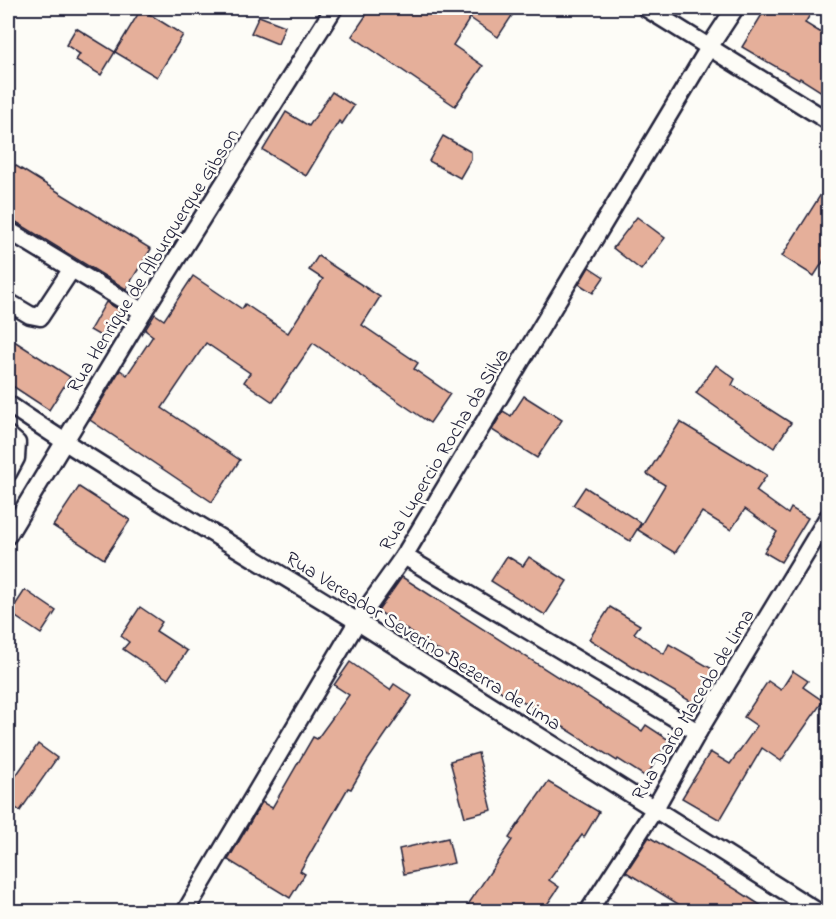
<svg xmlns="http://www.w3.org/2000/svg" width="836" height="919" font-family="'Indie Flower',sans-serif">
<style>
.building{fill:#e5af9a;stroke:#22223b;stroke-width:1.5}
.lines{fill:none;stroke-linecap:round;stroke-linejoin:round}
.street-casing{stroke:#22223b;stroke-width:21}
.street{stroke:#fdfcf7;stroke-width:16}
.labels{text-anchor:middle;stroke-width:5;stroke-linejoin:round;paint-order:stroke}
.street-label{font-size:20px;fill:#22223b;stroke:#fdfcf7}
</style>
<rect width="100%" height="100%" fill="#fdfcf7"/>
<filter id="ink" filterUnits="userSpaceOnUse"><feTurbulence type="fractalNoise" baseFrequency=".0167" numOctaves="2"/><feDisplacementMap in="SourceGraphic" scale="12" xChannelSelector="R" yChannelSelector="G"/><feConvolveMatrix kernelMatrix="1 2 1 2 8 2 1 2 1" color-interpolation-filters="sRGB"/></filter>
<g filter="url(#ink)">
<!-- building -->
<g class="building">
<path d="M371,8H517L498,37L470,18L453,45L483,66L455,106L352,36Z"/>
<path d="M766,8H814L805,23L828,37V96L800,78L799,80L742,47Z"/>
<path d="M141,9L183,35L157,77L115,52Z"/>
<path d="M259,16L285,26L278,44L251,33Z"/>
<path d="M76,28L115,52L101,75L76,60L80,54L66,45Z"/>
<path d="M332,92L354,106L342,124L339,121L306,176L263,150L286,112L309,126Z"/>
<path d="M443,136L471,152V159L460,178L429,161Z"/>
<path d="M8,161L151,249L126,289L8,217Z"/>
<path d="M828,183V254L814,276L782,256Z"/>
<path d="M637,217L665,238L641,270L613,248Z"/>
<path d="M318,256L380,297L362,325L418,363L414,369L450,394L430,423L313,343L273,402L244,382L250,373L206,343L162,408L240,460L212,502L90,420L120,370L127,375L153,336L145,330L155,314L164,320L193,276L242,309L245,304L288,333L323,279L309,270Z"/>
<path d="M589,267L604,277L593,293L579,284Z"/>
<path d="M106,302L120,310L104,338L90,330Z"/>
<path d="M8,337L70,377L49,410L8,383Z"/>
<path d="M716,365L735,379L732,385L791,423L774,448L696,393Z"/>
<path d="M524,396L562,420L537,458L492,430L503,411L511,416Z"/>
<path d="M680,422L767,475L756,491L788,514L791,508L808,518L781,562L764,552L777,532L745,509L731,530L702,512L675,553L638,530L665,485L647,474Z"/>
<path d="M79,487L130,520L104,559L53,526Z"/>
<path d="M585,487L641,523L630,541L573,505Z"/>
<path d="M507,556L523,566L529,557L567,581L545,615L491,581Z"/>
<path d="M402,577L642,731L646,725L669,740L646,777L618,759L617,761L513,695L511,698L378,611Z"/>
<path d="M25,590L56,611L41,634L10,613Z"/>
<path d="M140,607L162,622L156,631L187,651L168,679L123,649L129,642L121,636Z"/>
<path d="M610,607L640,625L634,633L664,654L669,644L714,670L695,704L634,668L589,639Z"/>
<path d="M350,662L390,690L394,684L412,696L368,760L351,789L348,788L300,871L305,874L290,898L228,860L262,802L272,808L313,737L317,739L349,695L334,685Z"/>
<path d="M793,671L808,681L803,687L823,701L781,761L762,748L720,820L682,798L710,752L730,764L757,726L744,717L768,681L781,690Z"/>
<path d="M38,744L57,758L20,811L8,802V787Z"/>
<path d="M478,753L492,810L465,817L450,761Z"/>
<path d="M548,782L599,812L584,837L582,835L549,880L559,887L542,912H463L512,840L509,838L517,826Z"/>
<path d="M649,837L737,890L771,912H691L626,872Z"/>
<path d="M448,838L454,863L404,874L399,849Z"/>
</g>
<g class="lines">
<defs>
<g id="street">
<path d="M646,8L828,121"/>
<path d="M8,230L143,312"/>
<path d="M8,302L30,315L40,317L71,270"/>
<path d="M8,404C121,481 241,549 358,622C512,718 663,816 818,912"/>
<path d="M8,435L17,443L16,458L8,473"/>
<path d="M8,535L143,312L334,8"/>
<path d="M404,556L698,732"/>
<path d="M185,912L357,622L404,556L710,46L735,8"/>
<path d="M588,912L654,810L698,732L828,517"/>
</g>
</defs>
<!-- street casing -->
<use href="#street" class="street-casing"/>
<!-- street -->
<use href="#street" class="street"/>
</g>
</g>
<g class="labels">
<!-- street labels -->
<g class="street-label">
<text transform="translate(152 260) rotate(-58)" y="7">Rua Henrique de Alburquerque Gibson</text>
<text transform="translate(443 449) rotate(-59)" y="7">Rua Lupercio Rocha da Silva</text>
<text transform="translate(424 640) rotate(32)" y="7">Rua Vereador Severino Bezerra de Lima</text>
<text transform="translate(692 704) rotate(-59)" y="7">Rua Dario Macedo de Lima</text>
</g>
</g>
<!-- margin -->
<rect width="836" height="919" fill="none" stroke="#fdfcf7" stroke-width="30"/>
<rect x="15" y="15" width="806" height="889" fill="none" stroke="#22223b" stroke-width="2" filter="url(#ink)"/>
</svg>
